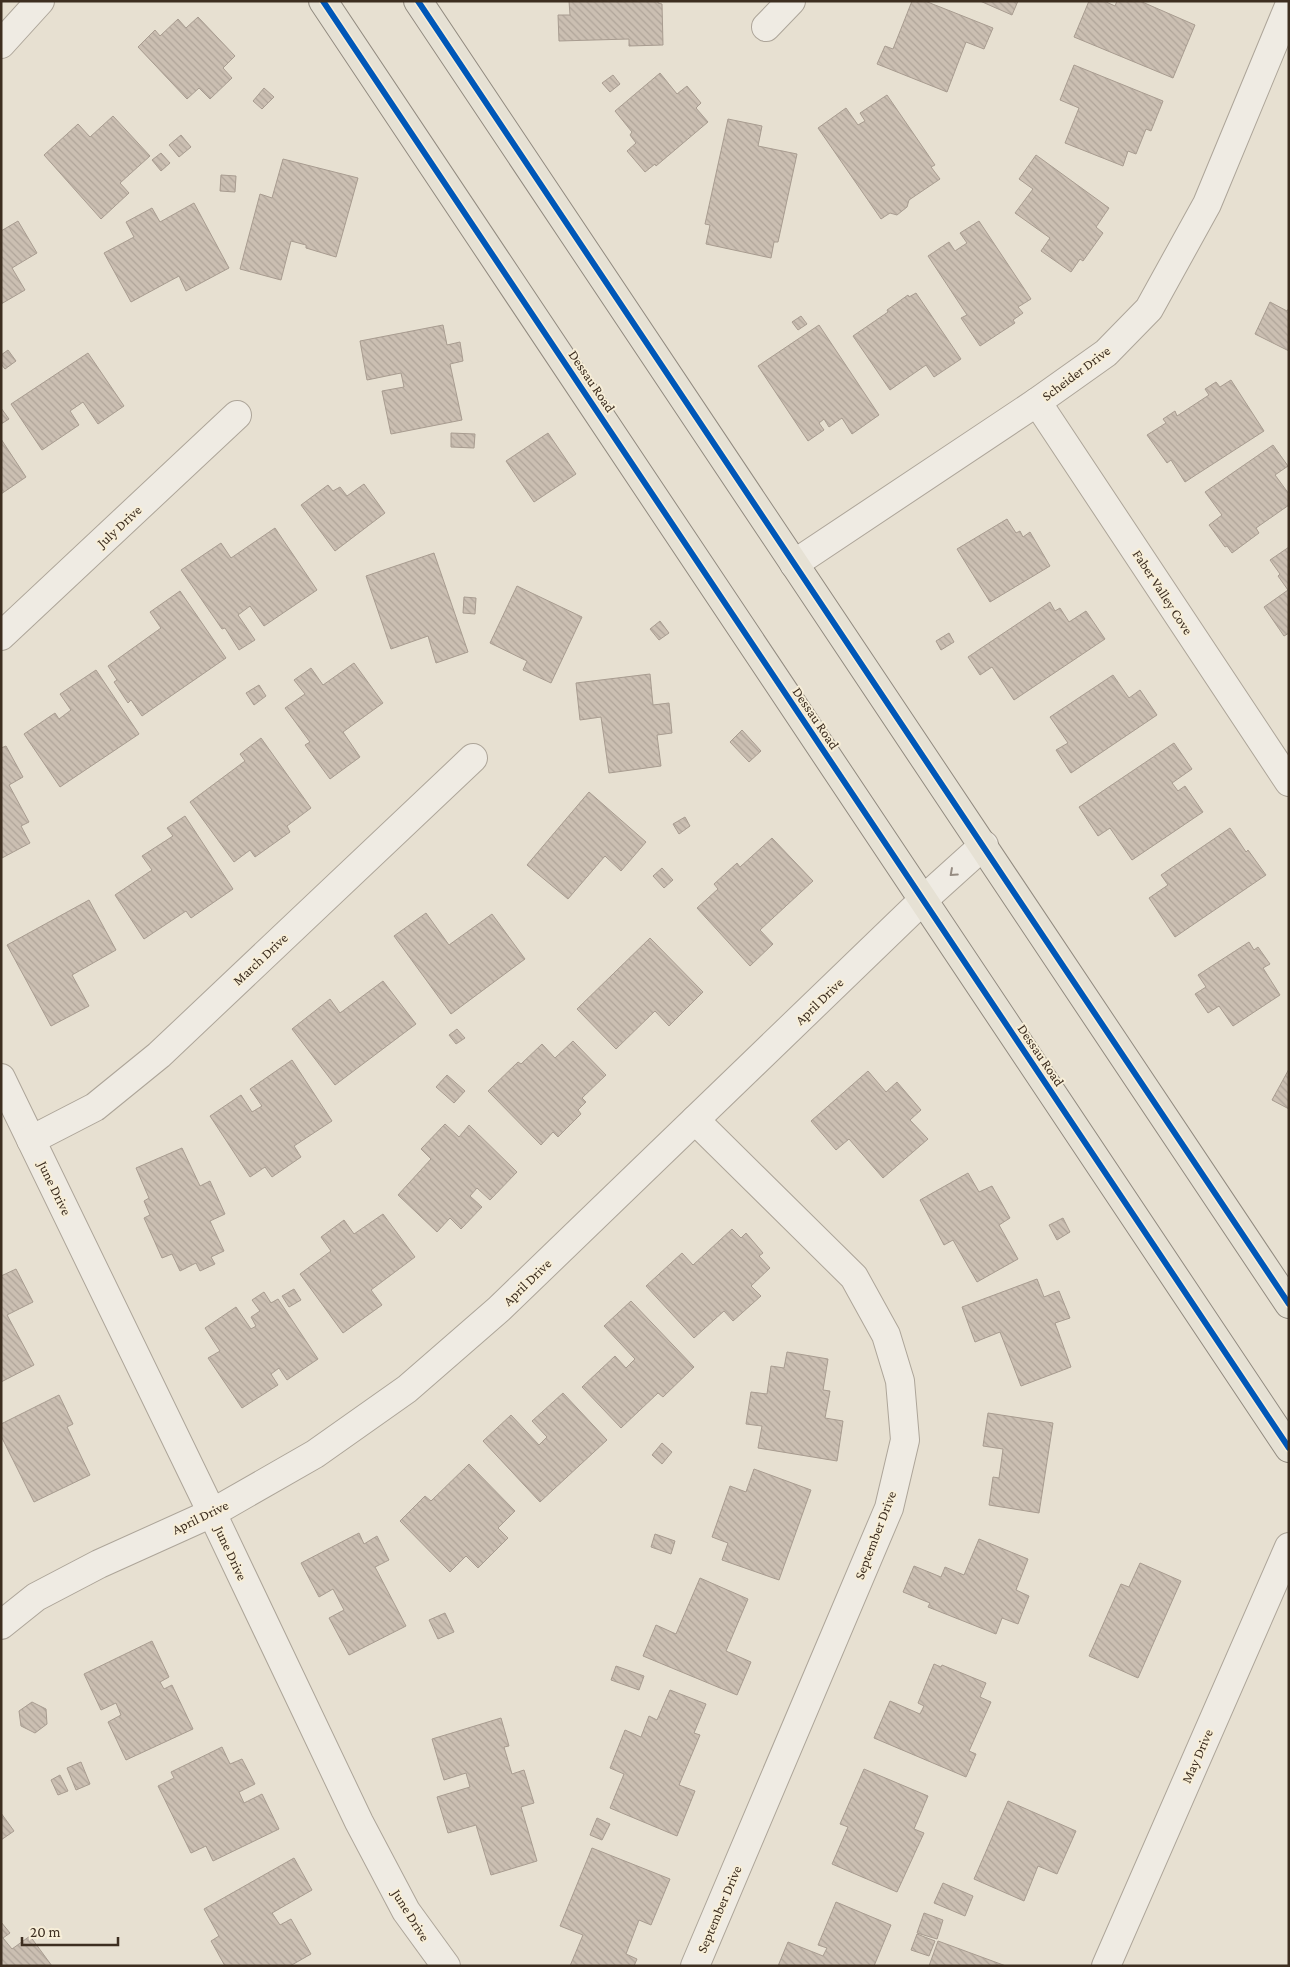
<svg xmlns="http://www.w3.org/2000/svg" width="1290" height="1967" font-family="'Crimson Pro',serif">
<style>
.building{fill:url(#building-back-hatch);stroke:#a89c90}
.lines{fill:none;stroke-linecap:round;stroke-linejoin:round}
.minor-casing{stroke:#ada599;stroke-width:30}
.major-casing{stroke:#928b80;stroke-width:30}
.minor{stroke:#efebe3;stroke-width:28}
.major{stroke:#e6e1d4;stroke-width:28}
.cycleway-casing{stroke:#f7eed8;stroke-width:9}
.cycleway{stroke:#0057b8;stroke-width:6}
.oneway{stroke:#968c82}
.labels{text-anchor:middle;stroke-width:4;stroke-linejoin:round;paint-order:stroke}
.street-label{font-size:14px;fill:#3d2e20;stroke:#f7eed8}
</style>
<defs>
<pattern id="building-back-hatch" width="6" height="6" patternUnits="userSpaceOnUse" patternTransform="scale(1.25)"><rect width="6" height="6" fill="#cbbfb2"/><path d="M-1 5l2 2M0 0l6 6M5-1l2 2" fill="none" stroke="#afa499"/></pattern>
</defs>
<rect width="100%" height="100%" fill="#e7e0d1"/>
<!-- building -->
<g class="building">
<path d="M569,1H658V3L662,4L663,45L629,46V39L559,41L558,15H570Z"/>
<path d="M912,1H925L993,28L984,49L966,42L947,92L877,64L885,46L893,49Z"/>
<path d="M980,1H1018L1012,15Z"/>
<path d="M1089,1H1104L1115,6L1117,1H1140L1195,25L1173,78L1074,37Z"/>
<path d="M198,17L235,56L223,68L232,78L210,99L199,88L187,99L138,47L155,30L160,36L178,19L186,28Z"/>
<path d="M1074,65L1163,101L1151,131L1146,129L1136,154L1128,151L1123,166L1065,143L1079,108L1060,100Z"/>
<path d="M660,73L677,94L687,86L701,103L696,108L708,122L656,166L655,164L645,172L627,151L636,143L630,135L632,132L615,111Z"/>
<path d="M613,75L620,84L610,92L602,83Z"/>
<path d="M264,88L274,97L262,109L253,101Z"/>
<path d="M887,95L935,165L931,167L940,179L909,200L907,207L897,215L890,213L881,219L818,128L846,108L858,125L865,121L860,113Z"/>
<path d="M113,116L150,156L120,183L129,193L101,219L44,155L78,124L90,137Z"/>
<path d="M728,119L762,126L758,146L797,154L778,242H774L771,258L706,244L710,225L705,224Z"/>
<path d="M181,135L191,147L179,157L169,145Z"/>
<path d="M161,153L170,163L161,171L152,160Z"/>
<path d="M1036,155L1109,208L1096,227L1103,233L1083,261L1080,259L1071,272L1041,251L1050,238L1015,213L1033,189L1019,179Z"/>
<path d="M283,159L358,178L336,257L306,248V245L291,241L281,280L240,269L260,194L272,198Z"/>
<path d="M221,175L236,176L235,192L220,191Z"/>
<path d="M194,203L229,268L186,291L179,276L131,302L104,253L134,237L126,222L152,208L160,222Z"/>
<path d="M18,221L37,253L12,268L25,290L1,304V231Z"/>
<path d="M979,221L1031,299L1018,307L1023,313L1013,320L1015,323L980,346L961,318L967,315L928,256L949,242L955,251L967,243L960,233Z"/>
<path d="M916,293L961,359L934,377L926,365L890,390L853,336L888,312L887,310L908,295L909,297Z"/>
<path d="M1270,302L1287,311L1289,308V351L1255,334Z"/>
<path d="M801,316L807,324L798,330L792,322Z"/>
<path d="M443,325L447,345L460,342L463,361L450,364L462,420L391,434L382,391L404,387L401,373L367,380L360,341Z"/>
<path d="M819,325L879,415L852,434L842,418L829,427L824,419L819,423L824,430L808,441L758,366Z"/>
<path d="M8,350L16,361L5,369L1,364V355Z"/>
<path d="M88,353L124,406L98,424L83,402L70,411L79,425L42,450L11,404Z"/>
<path d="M1231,380L1264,431L1185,482L1171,460L1167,463L1147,435L1166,423L1163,419L1175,411L1177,416L1209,395L1205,389L1216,382L1220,387Z"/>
<path d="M1,408L9,419L1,424Z"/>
<path d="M451,433L475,434L474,448L451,447Z"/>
<path d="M548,433L576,474L534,502L506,461Z"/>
<path d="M1,439L26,477L1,494Z"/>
<path d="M1273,445L1288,466L1275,475L1289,494V505L1256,528L1259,533L1232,553L1227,546L1225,547L1209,525L1222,515L1205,492Z"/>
<path d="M364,484L385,513L335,551L301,505L328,485L333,491L340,487L347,496Z"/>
<path d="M1007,519L1016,533L1020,531L1023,537L1030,532L1050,566L990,602L957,549Z"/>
<path d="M275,528L317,590L264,626L250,606L238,615L255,640L239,650L225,628L222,629L181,570L221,543L231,558Z"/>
<path d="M1289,547V633L1284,636L1264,607L1288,590L1278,576L1280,574L1270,560Z"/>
<path d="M434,553L468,652L436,663L428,636L391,649L366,576Z"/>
<path d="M517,586L582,617L551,683L523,670L527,661L490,643Z"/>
<path d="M180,591L226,658L142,716L131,700L128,703L114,682L117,680L108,666L161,628L150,612Z"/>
<path d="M464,597L476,598L475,614L463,613Z"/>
<path d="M1050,602L1055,611L1060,608L1069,622L1086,611L1105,639L1014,700L992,667L980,675L968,657Z"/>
<path d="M660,621L669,633L659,640L650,629Z"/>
<path d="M949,633L954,642L941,650L936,641Z"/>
<path d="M354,663L383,703L343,732L360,757L330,779L305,745L310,742L285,708L305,694L294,680L311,668L323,685Z"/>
<path d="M96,670L139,734L60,787L24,734L55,713L59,719L71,710L60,694Z"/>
<path d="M650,674L653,705L669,703L672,733L657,735L661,766L609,773L601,717L580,720L576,683Z"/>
<path d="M1113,675L1129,698L1140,690L1157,715L1071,773L1056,750L1068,743L1050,717Z"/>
<path d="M259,685L266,696L254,705L246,693Z"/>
<path d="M742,730L761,751L749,762L730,742Z"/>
<path d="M261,738L311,808L287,826L290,832L255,857L250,850L234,862L190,802L245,761L240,754Z"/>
<path d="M1174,743L1192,769L1172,783L1178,791L1185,786L1203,812L1132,860L1110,828L1098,836L1079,807Z"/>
<path d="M6,746L23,777L9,785L29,822L21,826L30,843L2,858L1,748Z"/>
<path d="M589,792L646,842L621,871L605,856L568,899L527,865Z"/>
<path d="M185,816L233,889L191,918L186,911L144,939L115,895L152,870L142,856L173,836L167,828Z"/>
<path d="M685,817L690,826L679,834L673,824Z"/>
<path d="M1230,828L1246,852L1248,850L1266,875L1175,937L1149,898L1168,885L1161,875Z"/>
<path d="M772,838L813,881L760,930L773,944L750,966L697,908L718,889L714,884L737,863L740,867Z"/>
<path d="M662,868L673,880L664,888L653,876Z"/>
<path d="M89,900L116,950L72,975L89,1006L51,1026L7,945Z"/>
<path d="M426,913L449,945L492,914L525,959L451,1014L394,936Z"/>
<path d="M650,938L703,992L669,1026L655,1011L616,1049L577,1009Z"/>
<path d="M1249,942L1254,950L1258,947L1270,964L1263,968L1280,995L1233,1026L1219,1006L1208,1013L1195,994L1206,987L1198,975Z"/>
<path d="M383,981L416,1024L335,1085L292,1029L330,999L340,1013Z"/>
<path d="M457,1029L465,1038L456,1044L449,1035Z"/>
<path d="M573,1041L606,1075L582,1098L586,1102L578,1110L581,1114L558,1137L553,1132L541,1145L488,1091L518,1062L521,1064L542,1044L555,1058Z"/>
<path d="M292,1060L332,1121L294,1146L301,1157L272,1177L265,1167L250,1177L210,1116L241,1095L252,1112L262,1106L250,1089Z"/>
<path d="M1289,1069V1109L1272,1100Z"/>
<path d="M868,1071L886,1092L897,1082L921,1110L910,1120L928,1139L883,1178L849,1139L836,1150L811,1121Z"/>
<path d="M447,1075L465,1091L454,1103L436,1087Z"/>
<path d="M445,1124L459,1137L469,1125L517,1172L490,1200L477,1188L470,1196L482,1207L461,1229L450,1218L437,1232L398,1195L431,1159L421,1149Z"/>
<path d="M182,1148L200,1186L210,1181L225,1214L210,1221L224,1251L211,1257L215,1264L200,1271L196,1263L180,1271L172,1254L162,1258L144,1218L150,1215L144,1201L149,1198L136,1168Z"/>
<path d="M968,1173L979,1192L992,1186L1010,1218L999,1225L1018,1259L977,1282L953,1240L944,1245L920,1200Z"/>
<path d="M383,1214L415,1257L371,1290L382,1305L343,1333L300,1274L331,1251L321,1237L344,1220L354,1234Z"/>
<path d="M1063,1218L1070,1232L1057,1240L1049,1225Z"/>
<path d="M732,1229L741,1238L746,1233L763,1253L759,1256L770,1268L751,1286L761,1296L733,1321L724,1311L694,1338L646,1286L682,1253L693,1265Z"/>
<path d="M16,1269L33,1302L7,1315L34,1365L1,1382V1276Z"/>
<path d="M1037,1279L1044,1297L1059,1291L1070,1318L1055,1323L1071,1367L1021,1386L1000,1332L975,1342L962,1307Z"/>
<path d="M294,1289L301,1300L289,1307L282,1296Z"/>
<path d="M264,1292L271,1303L278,1299L318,1359L287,1380L279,1368L271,1374L278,1385L242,1408L208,1358L220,1351L205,1328L236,1307L251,1329L256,1326L251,1317L260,1311L252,1300Z"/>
<path d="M631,1301L694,1367L663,1397L658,1393L621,1428L582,1387L615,1356L626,1368L635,1359L604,1326Z"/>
<path d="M787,1352L828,1359L823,1390L830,1391L825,1418L843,1421L837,1461L758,1448L762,1426L746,1424L751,1392L767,1394L771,1366L784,1368Z"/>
<path d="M563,1393L607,1440L540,1502L483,1441L511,1415L539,1445L547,1437L532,1421Z"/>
<path d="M59,1395L73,1424L67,1427L90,1475L34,1502L1,1436V1424Z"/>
<path d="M988,1413L1053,1423L1039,1513L989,1505L993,1477L999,1478L1003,1449L983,1446Z"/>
<path d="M662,1443L672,1452L662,1464L652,1455Z"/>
<path d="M469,1464L515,1511L498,1528L508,1538L478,1568L466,1556L450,1572L400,1521L425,1496L431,1501Z"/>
<path d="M754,1469L811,1490L779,1580L722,1560L728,1543L712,1537L730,1486L746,1492Z"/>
<path d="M359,1533L364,1544L377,1536L389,1560L375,1567L406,1626L349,1655L329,1618L344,1610L333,1589L319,1597L301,1563Z"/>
<path d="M655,1534L675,1541L671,1554L651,1547Z"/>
<path d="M979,1539L1028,1559L1016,1590L1029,1596L1018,1624L1002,1618L996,1634L928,1607L930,1603L903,1592L914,1566L941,1577L945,1567L964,1575Z"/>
<path d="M1140,1563L1181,1581L1138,1678L1089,1656L1121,1584L1129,1587Z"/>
<path d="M700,1578L748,1599L726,1651L751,1662L737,1695L643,1656L656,1625L676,1634Z"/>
<path d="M445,1613L454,1632L438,1639L429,1620Z"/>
<path d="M152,1641L169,1677L160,1682L164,1689L172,1685L193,1729L126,1760L108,1722L121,1715L116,1703L101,1710L84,1674Z"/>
<path d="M934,1664L941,1667L942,1665L986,1683L980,1697L991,1702L969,1751L976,1754L966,1777L874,1738L890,1701L920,1714L924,1706L918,1703Z"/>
<path d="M616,1666L644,1676L639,1690L611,1680Z"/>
<path d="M670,1690L706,1704L694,1733L700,1735L679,1785L695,1791L677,1836L610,1808L624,1774L610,1768L625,1730L641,1737L649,1716L657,1720Z"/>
<path d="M32,1702L46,1709L47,1724L35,1733L21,1726L19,1711Z"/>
<path d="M501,1718L509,1746L504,1747L512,1774L524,1770L534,1803L521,1807L537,1861L491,1875L476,1825L448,1833L437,1797L470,1787L466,1773L444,1780L432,1739Z"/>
<path d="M222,1747L230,1764L242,1759L255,1784L239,1792L244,1803L262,1794L279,1829L213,1861L206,1846L191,1853L158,1786L174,1778L171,1772Z"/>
<path d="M81,1762L90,1784L76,1790L67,1768Z"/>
<path d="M864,1769L928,1796L914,1829L924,1833L897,1892L832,1864L848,1827L840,1824Z"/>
<path d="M60,1775L68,1791L58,1795L51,1780Z"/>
<path d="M1008,1801L1076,1831L1057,1874L1038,1866L1024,1901L974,1879Z"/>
<path d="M1,1813L14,1831L1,1840Z"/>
<path d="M597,1818L610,1824L602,1840L590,1835Z"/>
<path d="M592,1848L670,1879L651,1925L639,1920L626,1954L637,1959L634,1966H570L583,1935L560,1926Z"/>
<path d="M294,1858L312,1890L272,1913L280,1925L291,1919L311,1954L290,1966H225L211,1941L219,1936L204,1909Z"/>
<path d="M943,1883L973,1896L965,1916L934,1903Z"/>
<path d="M836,1902L891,1925L874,1966H778L788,1942L823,1956L827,1948L818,1945Z"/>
<path d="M924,1913L943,1920L937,1939L917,1933Z"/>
<path d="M1,1922L10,1933L3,1938L12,1949L30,1936L52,1966H1Z"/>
<path d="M917,1934L935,1941L929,1956L911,1950Z"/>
<path d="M938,1941L1006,1966H929Z"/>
</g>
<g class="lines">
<defs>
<g id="minor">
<path d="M766,27L791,1"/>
<path d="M1,44L40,1"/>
<path d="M1037,402L1289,782"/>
<path d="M794,564L1037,402L1106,353L1149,309L1207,204L1289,6"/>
<path d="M1,636L237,415"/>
<path d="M1,1078L212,1513L359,1822L406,1911L446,1966"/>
<path d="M695,1120L854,1277L886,1335L900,1381L905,1440L889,1508L695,1966"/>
<path d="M31,1140L95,1107L159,1055L473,758"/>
<path d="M1,1625L36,1597L99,1564L212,1513L315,1454L407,1389L499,1309L923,900L984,845"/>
<path d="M1106,1966L1289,1547"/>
</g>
<g id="major">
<path d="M323,1L1289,1448"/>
<path d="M418,1L1289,1304"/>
</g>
</defs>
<!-- minor casing -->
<use href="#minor" class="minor-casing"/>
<!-- major casing -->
<use href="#major" class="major-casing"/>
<!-- minor -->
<use href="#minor" class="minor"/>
<!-- major -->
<use href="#major" class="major"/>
<defs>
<g id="cycleway">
<path d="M323,1L1289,1448"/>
<path d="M418,1L1289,1304"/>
</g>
</defs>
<!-- cycleway casing -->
<use href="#cycleway" class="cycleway-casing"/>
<!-- cycleway -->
<use href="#cycleway" class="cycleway"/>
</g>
<!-- one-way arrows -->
<defs><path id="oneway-chevron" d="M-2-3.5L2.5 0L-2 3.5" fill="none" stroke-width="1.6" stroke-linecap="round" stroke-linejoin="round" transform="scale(1.25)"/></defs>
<use class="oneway" href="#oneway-chevron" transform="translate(953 873) rotate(138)"/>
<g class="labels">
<!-- street labels -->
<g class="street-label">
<text transform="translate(1076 373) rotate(-37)" y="5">Scheider Drive</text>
<text transform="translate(592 381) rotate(56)" y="5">Dessau Road</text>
<text transform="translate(119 526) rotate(-43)" y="5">July Drive</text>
<text transform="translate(1163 592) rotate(57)" y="5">Faber Valley Cove</text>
<text transform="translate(816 718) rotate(56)" y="5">Dessau Road</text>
<text transform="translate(260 959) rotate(-43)" y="5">March Drive</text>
<text transform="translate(819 1001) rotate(-44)" y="5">April Drive</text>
<text transform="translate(1041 1055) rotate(56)" y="5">Dessau Road</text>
<text transform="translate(55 1188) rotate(64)" y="5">June Drive</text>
<text transform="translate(527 1282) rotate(-44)" y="5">April Drive</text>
<text transform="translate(200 1517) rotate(-26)" y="5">April Drive</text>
<text transform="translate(875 1535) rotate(-69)" y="5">September Drive</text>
<text transform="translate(231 1553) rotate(65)" y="5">June Drive</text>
<text transform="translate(1197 1756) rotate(-66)" y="5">May Drive</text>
<text transform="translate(719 1909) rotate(-67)" y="5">September Drive</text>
<text transform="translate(411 1915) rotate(58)" y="5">June Drive</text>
</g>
</g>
<!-- border -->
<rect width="1290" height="1967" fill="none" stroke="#3d2e20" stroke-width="5"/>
<!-- scale -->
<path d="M22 1937v8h96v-8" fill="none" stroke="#3d2e20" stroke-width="2.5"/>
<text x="30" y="1937" font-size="15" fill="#3d2e20" stroke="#f7eed8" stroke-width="4" paint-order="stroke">20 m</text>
</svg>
